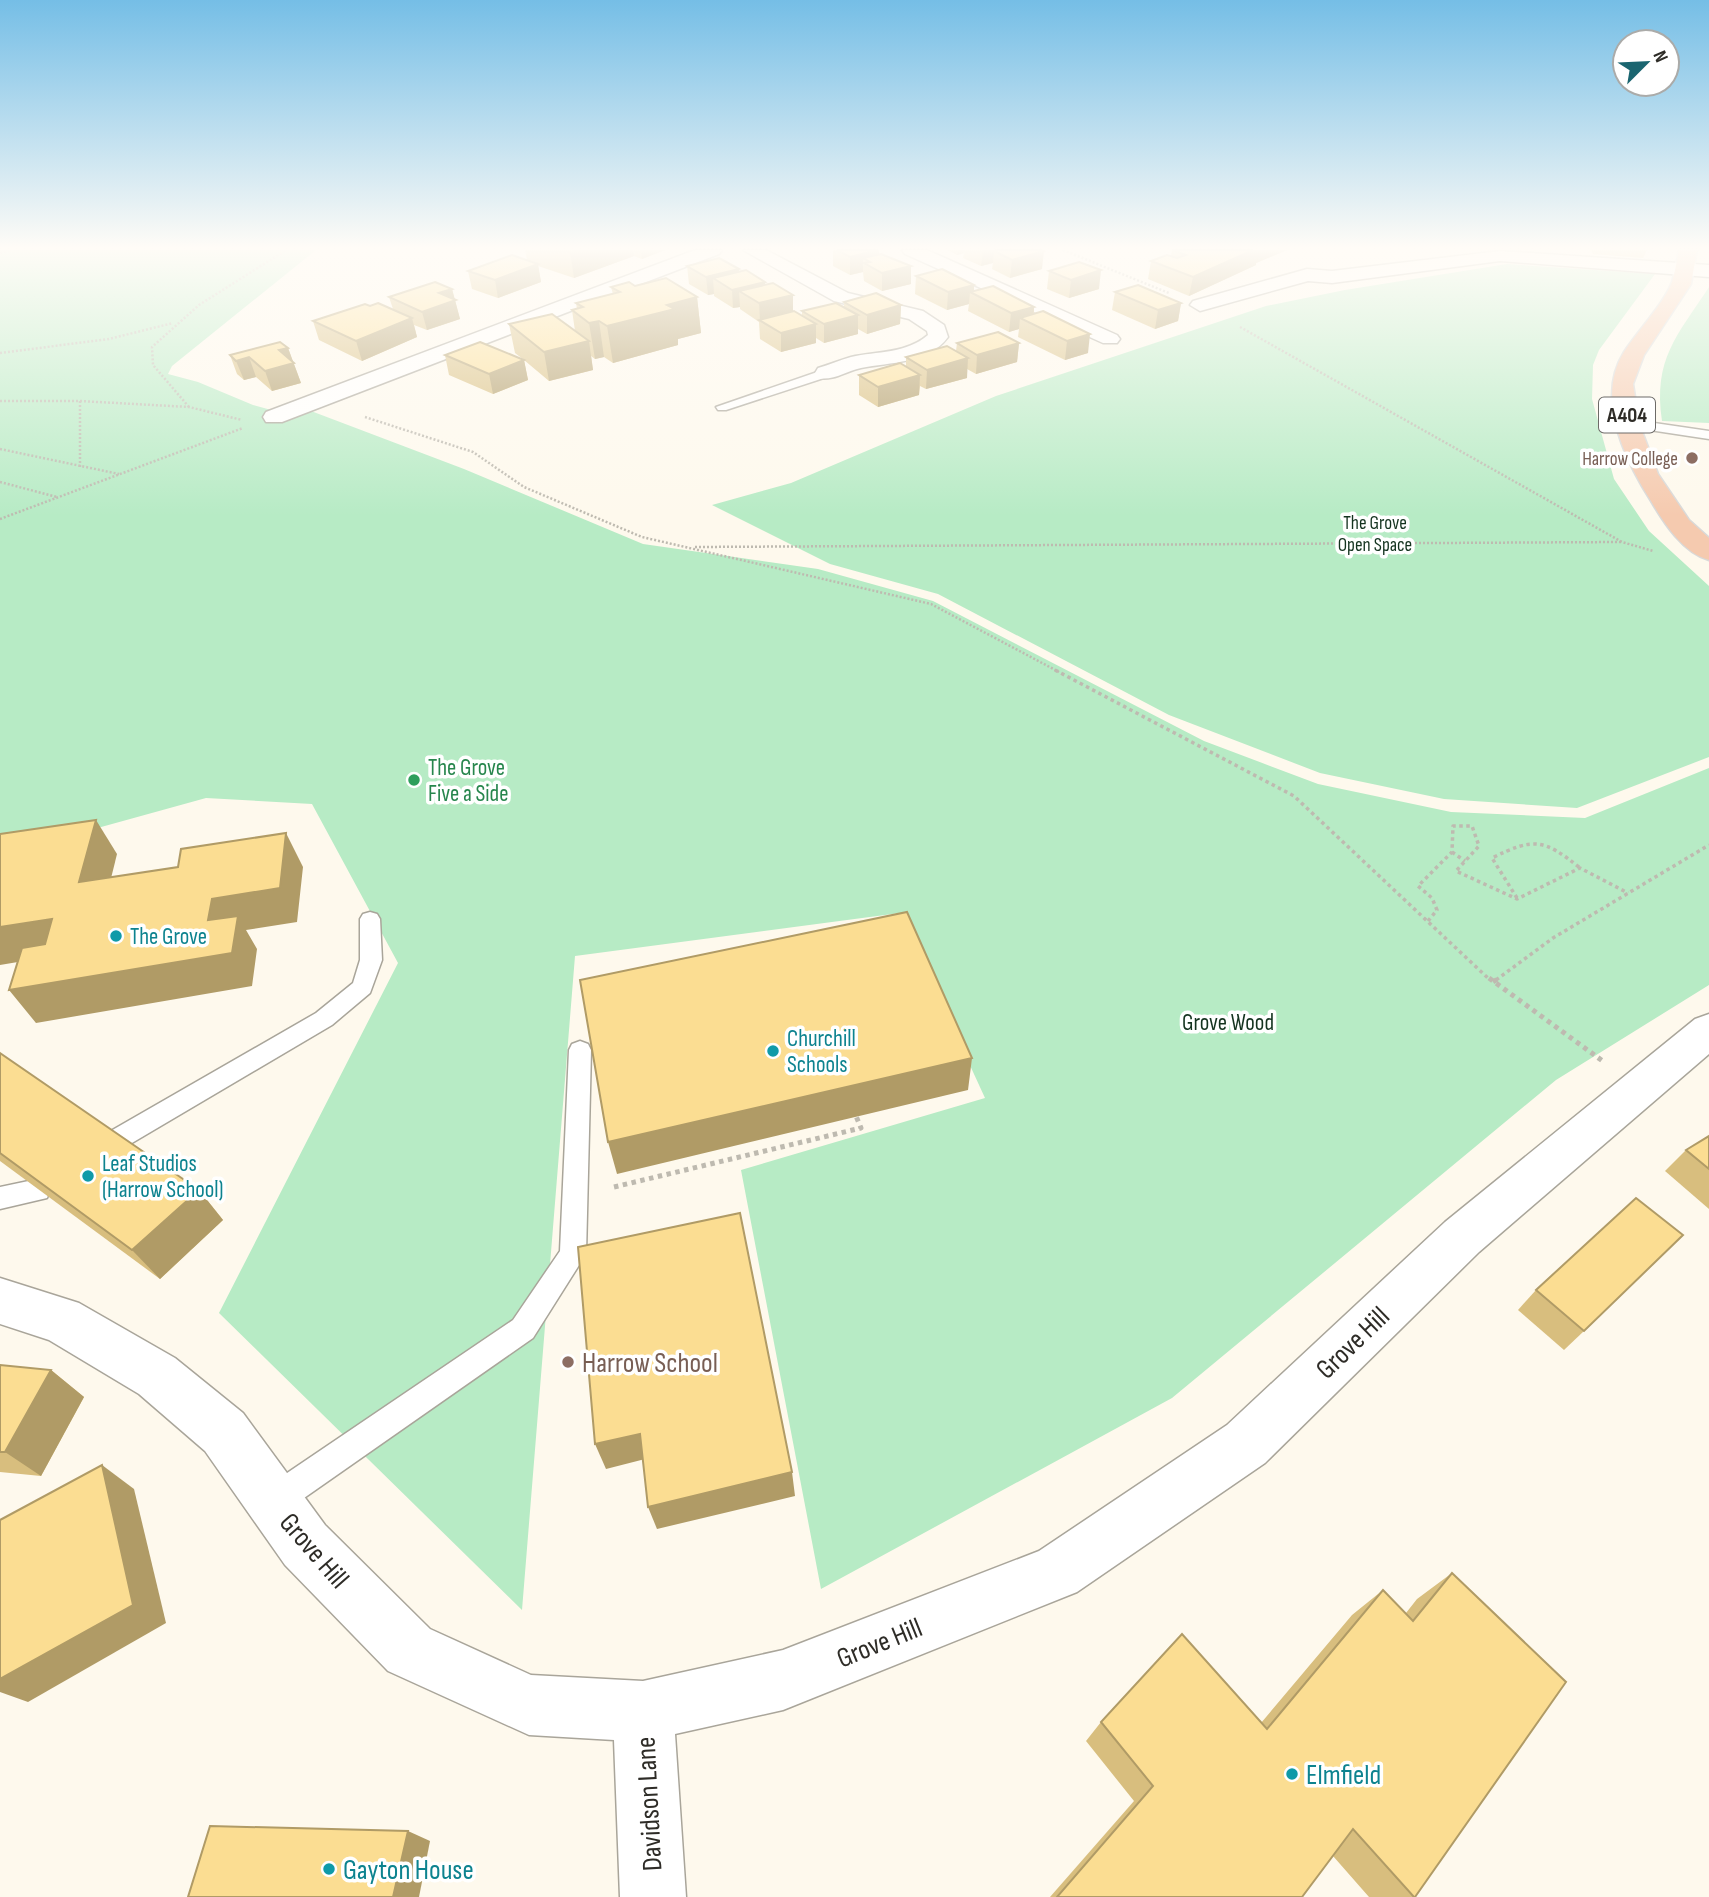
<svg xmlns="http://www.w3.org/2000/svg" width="1709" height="1897" font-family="'Sofia Sans Condensed',sans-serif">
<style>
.green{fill:#b7ebc5}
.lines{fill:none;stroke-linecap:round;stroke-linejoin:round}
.lane-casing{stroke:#a9a59a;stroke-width:3}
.street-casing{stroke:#a9a59a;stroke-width:3}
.primary-casing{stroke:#d9d9d8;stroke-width:3}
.path-far2{stroke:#bebab0;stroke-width:2.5;stroke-dasharray:2 2;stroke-linecap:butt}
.path-far1{stroke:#bebab0;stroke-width:3.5;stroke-dasharray:3.5 3.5;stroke-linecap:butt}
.path{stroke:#bebab0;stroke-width:5;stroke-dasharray:4.5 4.5;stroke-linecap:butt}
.lane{fill:#fff;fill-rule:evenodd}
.street{fill:#fff;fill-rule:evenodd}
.primary{fill:#f5caaf;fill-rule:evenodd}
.wall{fill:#d8be7e}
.shaded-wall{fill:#b09b66}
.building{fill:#fbdd92;stroke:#b09b66;stroke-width:2}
.education-dot{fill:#8d6e63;stroke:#fff;stroke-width:2.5}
.leisure-dot{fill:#2e9e5b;stroke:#fff;stroke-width:2.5}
.culture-dot{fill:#0f9aa8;stroke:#fff;stroke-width:2.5}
.labels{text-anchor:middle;stroke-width:7;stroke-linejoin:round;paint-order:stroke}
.far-education-label{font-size:19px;fill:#785e54;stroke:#fff;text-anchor:end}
.far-park-label{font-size:19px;fill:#14331f;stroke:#fff}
.shield{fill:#fff;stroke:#6d6b68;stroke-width:2}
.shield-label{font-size:21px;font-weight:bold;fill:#2e2c27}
.leisure-label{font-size:23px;fill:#27864d;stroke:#fff;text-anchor:start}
.culture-label{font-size:23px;fill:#0d838f;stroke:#fff;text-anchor:start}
.park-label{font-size:23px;fill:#14331f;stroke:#fff}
.near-street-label{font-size:28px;fill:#2e2c27;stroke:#fff}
.near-education-label{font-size:28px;fill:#785e54;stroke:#fff;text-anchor:start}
.near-culture-label{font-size:28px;fill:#0d838f;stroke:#fff;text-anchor:start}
</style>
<rect width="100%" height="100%" fill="#fef9ed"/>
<!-- green -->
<g class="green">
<path d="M0,250H316L172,366L168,374L198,382L253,405L293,416L311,411L464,469L643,544L818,569L933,601L1204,741L1318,784L1451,812L1585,818L1709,768V985L1556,1080L1172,1398L821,1589L741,1170L985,1098L900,913L575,956L522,1610L219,1313L398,963L312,804L206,798L0,855Z"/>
<path d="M1507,264L1655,274L1599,350L1593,365L1592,399L1614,479L1649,531L1709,586V757L1577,808L1444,799L1320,773L1169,715L938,594L830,564L712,505L791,483L996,396L1266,306L1345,290Z"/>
<path d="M1709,287V423L1662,421C1653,359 1677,336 1709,287Z"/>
</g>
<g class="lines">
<defs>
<g id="lane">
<path d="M826,369L830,370V376L726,410H718L716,407Z"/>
<path d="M1627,419L1709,431V439L1623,426L1621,423Z"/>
<path d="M370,912L377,914L380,919L382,960L370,993L332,1025L120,1150L111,1153L102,1150L99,1143L102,1136L316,1013L353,983L360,960V919L363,914Z"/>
<path d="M580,1041L588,1044L591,1050L586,1254L533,1338L284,1512L273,1516L262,1512L258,1501L262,1490L513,1320L560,1251L569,1050L572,1044Z"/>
<path d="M38,1179L47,1182L50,1190L47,1198L0,1209V1187Z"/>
</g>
<g id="street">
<path d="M695,250H722L719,254L282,422H266L263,417L266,412Z"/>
<path d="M743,250H766L848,293L923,311L944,325L948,337C929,364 890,362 861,368C846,371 834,381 818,378L815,373L818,368C829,365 840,360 851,357C877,351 906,354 928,335L927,331L909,319L834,301Z"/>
<path d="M902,250H927L1117,335L1120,339L1117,343H1103L905,254Z"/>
<path d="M1500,251L1709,265V277L1500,261L1332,283L1308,281L1200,311L1190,305L1193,301L1307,269L1332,271Z"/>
<path d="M1709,1014V1054L1479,1252L1265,1463L1077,1592L783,1710L675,1734L686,1897H620L614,1740L529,1735L388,1671L285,1565L205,1451L139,1394L49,1340L0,1324V1278L79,1303L175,1358L243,1413L325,1525L430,1629L531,1675L643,1681L783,1650L1039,1551L1227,1425L1445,1222L1695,1019Z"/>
</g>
<path id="primary" d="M1679,250H1697L1691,284L1644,355L1633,384L1639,423L1658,474L1689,520L1709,538V560C1683,553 1664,523 1651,501C1625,460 1595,398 1624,352C1637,332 1665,302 1672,282C1675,272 1677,261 1679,250Z"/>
</defs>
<!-- lane casing -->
<use href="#lane" class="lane-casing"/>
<!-- street casing -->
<use href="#street" class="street-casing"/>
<!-- primary casing -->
<use href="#primary" class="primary-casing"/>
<!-- path-far2 -->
<g class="path-far2">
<path d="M1063,250L1169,293"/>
<path d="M0,253L11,250"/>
<path d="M1240,327L1622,542L1653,551"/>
<path d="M0,353L109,339L173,323"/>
<path d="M0,401H80L189,407L242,420"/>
<path d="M80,401V467"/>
<path d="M189,407L153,365L152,347L199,305L286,250"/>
<path d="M365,417L473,452L524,487L642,537L931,604L1059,672"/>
<path d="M0,449L119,474"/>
<path d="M0,482L57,497"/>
<path d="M0,519L243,428"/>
<path d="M695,547L1622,542"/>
</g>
<!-- path-far1 -->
<g class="path-far1">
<path d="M1055,670L1294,796L1490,980"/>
<path d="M1452,852L1465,861"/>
<path d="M1517,898L1492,858C1534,837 1544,839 1580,868"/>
<path d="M1428,921L1437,910L1432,898L1418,886L1452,852L1453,826H1472L1479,846L1456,871L1517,899L1580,868L1628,893"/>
<path d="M1496,980L1553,938L1709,845"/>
</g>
<!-- path -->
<g class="path">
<path d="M1489,978L1604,1062"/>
<path d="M1493,982L1499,978"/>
<path d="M614,1187L861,1128L856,1116"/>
</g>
<!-- lane -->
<use href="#lane" class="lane"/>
<!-- street -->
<use href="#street" class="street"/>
<!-- primary -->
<use href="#primary" class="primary"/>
</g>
<!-- wall -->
<g class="wall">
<path d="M525,250H665L642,259L634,256L574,278L538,266L541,282L498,298L472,289L468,271L527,260Z"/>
<path d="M833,250H879V255L911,284L882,291L864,281L863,272L850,275L833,266Z"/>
<path d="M948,250H1042V269L1010,278L992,269L993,263L981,266L963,258L964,253L957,255Z"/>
<path d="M1172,250H1287L1256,263V265L1189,296L1148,279L1151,261L1171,256Z"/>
<path d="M1591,250H1647L1643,258L1593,254Z"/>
<path d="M687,266L739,272L765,282V285L793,312L802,316V311L844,307V302L901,305L900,324L867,334L858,329V334L824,343L816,338V343L781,352L760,339L759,322L740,309V307L733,308L714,296V294L708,295L689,284Z"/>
<path d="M1049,271L1099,289L1069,298L1047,289Z"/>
<path d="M916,276L974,285V291L1034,307V314L1088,353L1065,360L1018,337L1019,329L1009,332L968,311L969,304L947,310L915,294Z"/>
<path d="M611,287L697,297L701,333L678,339V345L613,363L604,357L595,359L591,356L593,370L549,381L524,360L528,380L493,394L449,375L445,355L524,360L515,353L509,324L575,331L572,310L577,309L576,303L613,294Z"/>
<path d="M452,289L460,319L427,330L414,325L417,337L362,361L319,340L313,321L370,306L393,309L389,297Z"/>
<path d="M1115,292L1181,303L1178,321L1155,329L1112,310Z"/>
<path d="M957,343H1019L1017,362L976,374L967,369V378L926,389L920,386L919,395L878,407L859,395V375L906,367V357L956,351Z"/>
<path d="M288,348L301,383L272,391L256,377L244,380L237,374L230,355Z"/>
<path d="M0,1053L199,1190L223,1220L160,1279L0,1161Z"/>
<path d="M1709,1136V1209L1665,1171L1686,1150Z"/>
<path d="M1536,1290L1584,1331L1564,1350L1518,1310Z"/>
<path d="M0,1365L51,1370L84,1397L41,1476L0,1472Z"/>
<path d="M1452,1573L1415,1897H1369L1333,1856L1302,1897H1050L1134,1801L1086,1741L1101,1722L1261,1723L1352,1615L1383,1590L1406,1613L1417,1599Z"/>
</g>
<!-- shaded-wall -->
<g class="shaded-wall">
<path d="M574,250H633L634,256L574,278L570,252Z"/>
<path d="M641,250H665L642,259Z"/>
<path d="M879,250V268L863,258V272L850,275V257Z"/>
<path d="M958,250H964V253L957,255Z"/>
<path d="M983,250H1017L994,251L993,263L981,266Z"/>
<path d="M1253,250H1287L1256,263V265L1189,296L1193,277Z"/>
<path d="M1044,251L1042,269L1010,278L1012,260Z"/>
<path d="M538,264L541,282L498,298L495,280Z"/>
<path d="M911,266V284L882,291V273Z"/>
<path d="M739,269L740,287L713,278L714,294L708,295L706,277Z"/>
<path d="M1101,270L1099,289L1069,298L1071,280Z"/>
<path d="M765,282L766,300L739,291L740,307L733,308L732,290Z"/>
<path d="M974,285V294L970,292L969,304L947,310L948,292Z"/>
<path d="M452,289L460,319L427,330L422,312L439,293Z"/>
<path d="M793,295V314L760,321L759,303Z"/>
<path d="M697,297L701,333L678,339V345L613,363L607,326L667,305Z"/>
<path d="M1181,303L1178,321L1155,329L1158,310Z"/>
<path d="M901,305L900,324L867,334V315Z"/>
<path d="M1034,307L1033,324L1020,318L1019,329L1009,332L1011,313Z"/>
<path d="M858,315V334L824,343V324Z"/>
<path d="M412,318L417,337L362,361L356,341Z"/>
<path d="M599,321L604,357L595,359L589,323Z"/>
<path d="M816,324V343L781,352V333Z"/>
<path d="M1090,334L1088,353L1065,360L1067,341Z"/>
<path d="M589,341L593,370L549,381L544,352Z"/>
<path d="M1019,343L1017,362L976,374L977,355Z"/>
<path d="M288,348L301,383L272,391L265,371L279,350Z"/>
<path d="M249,357L256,377L244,380L236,361Z"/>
<path d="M968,358L967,378L926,389L927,370Z"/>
<path d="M524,360L528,380L493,394L489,374Z"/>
<path d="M920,375L919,395L878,407V387Z"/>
<path d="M96,820L117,854L102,915L79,882Z"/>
<path d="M286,833L303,867L297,922L246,930L257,949L252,986L36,1023L9,990L208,920L212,899Z"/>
<path d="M52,919L77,952L0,965V927Z"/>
<path d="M972,1058L968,1090L617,1174L608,1142Z"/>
<path d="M199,1190L223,1220L160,1279L132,1250Z"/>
<path d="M51,1370L84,1397L41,1476L5,1452Z"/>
<path d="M640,1434L649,1458L606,1469L595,1444Z"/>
<path d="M102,1465L134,1489L166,1623L28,1702L0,1692V1679Z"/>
<path d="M792,1472L795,1496L657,1529L648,1507Z"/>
<path d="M408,1831L430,1841L419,1897H393Z"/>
</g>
<!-- building -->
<g class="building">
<path d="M837,250H878L850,257Z"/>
<path d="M997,250H1042L1044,251L1012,260L994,251Z"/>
<path d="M1172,250H1253L1193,277L1151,261L1167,255L1177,258L1186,255Z"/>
<path d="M881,254L911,266L882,273L864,263L870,262L863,258Z"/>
<path d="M512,255L538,264L495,280L468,271Z"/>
<path d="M719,258L739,269L706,277L687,266Z"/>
<path d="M1079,262L1101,270L1071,280L1049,271Z"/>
<path d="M942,269L974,285L948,292L916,276Z"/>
<path d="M746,270L765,282L732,290L713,278Z"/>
<path d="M666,278L697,297L667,305L675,309L607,326L599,321L589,323L572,310L583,307L576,303L620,292L611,287L629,282L635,286Z"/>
<path d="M435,282L452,289L439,293L456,300L422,312L389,297Z"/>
<path d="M773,283L793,295L759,303L739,291Z"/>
<path d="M1138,285L1181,303L1158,310L1115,292Z"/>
<path d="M993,286L1034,307L1011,313L970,292Z"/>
<path d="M876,293L901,305L867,315L844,302Z"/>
<path d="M378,303L412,318L356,341L313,321L365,304L370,306Z"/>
<path d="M836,303L858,315L824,324L802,311Z"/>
<path d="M794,311L816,324L781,333L759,320Z"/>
<path d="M1043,311L1090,334L1067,341L1020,318Z"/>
<path d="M552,314L589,341L544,352L509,324Z"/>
<path d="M998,332L1019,343L977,355L957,343Z"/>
<path d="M280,342L288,348L279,350L294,363L265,371L249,357L236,361L230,355Z"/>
<path d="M480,342L524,360L489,374L445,355Z"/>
<path d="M947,346L968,358L927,370L906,357Z"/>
<path d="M900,363L920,375L878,387L859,375Z"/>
<path d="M96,820L79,882L178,867L181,849L286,833L280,888L212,899L208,920L238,916L232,953L9,990L22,948L45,944L52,919L0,927V834Z"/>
<path d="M907,912L972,1058L608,1142L580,980Z"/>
<path d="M0,1053L199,1190L132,1250L0,1153Z"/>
<path d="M1709,1136V1169L1686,1150Z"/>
<path d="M1636,1198L1683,1235L1584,1331L1536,1290Z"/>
<path d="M740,1213L792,1472L648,1507L640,1434L595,1444L578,1247Z"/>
<path d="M0,1365L51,1370L5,1452H0Z"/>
<path d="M102,1465L133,1605L0,1679V1520Z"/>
<path d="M1452,1573L1566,1682L1415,1897H1414L1353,1829L1302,1897H1057L1153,1786L1101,1722L1182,1634L1267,1729L1383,1590L1413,1621Z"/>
<path d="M210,1826L408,1831L393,1897H188Z"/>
</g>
<!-- sky -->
<linearGradient id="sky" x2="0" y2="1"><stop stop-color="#75bee6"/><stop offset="0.48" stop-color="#fffcf7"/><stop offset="1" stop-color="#fffcf7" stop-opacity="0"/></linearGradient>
<rect width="1709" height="516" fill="url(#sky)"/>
<!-- markers -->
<g class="education-dot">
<circle cx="1692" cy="458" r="7"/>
<circle cx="568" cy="1362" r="7"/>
</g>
<circle class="leisure-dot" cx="414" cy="780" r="7"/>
<g class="culture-dot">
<circle cx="116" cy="936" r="7"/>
<circle cx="773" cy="1051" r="7"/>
<circle cx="88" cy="1176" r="7"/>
<circle cx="1292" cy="1774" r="7"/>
<circle cx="329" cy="1869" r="7"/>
</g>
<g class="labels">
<!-- far-education labels -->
<g class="far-education-label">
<text x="1678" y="465">Harrow College</text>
</g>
<!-- far-park labels -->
<g class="far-park-label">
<text x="1375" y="529">The Grove<tspan x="1375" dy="22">Open Space</tspan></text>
</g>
<!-- shield labels -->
<rect class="shield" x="1599" y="397.5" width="56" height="35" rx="5"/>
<g class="shield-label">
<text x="1627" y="422">A404</text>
</g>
<!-- leisure labels -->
<g class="leisure-label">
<text x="428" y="775">The Grove<tspan x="428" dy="26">Five a Side</tspan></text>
</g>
<!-- culture labels -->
<g class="culture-label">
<text x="130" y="944">The Grove</text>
<text x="787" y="1046">Churchill<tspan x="787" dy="26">Schools</tspan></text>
<text x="102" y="1171">Leaf Studios<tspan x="102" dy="26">(Harrow School)</tspan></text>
</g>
<!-- park labels -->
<g class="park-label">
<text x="1228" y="1030">Grove Wood</text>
</g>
<!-- near-street labels -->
<g class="near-street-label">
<text transform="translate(1352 1342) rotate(-44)" y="10">Grove Hill</text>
<text transform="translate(315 1550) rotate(49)" y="10">Grove Hill</text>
<text transform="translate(879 1642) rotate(-22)" y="10">Grove Hill</text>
<text transform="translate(648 1804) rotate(-93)" y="10">Davidson Lane</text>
</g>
<!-- near-education labels -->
<g class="near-education-label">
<text x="582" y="1372">Harrow School</text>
</g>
<!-- near-culture labels -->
<g class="near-culture-label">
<text x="1306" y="1784">Elmfield</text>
<text x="343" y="1879">Gayton House</text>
</g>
</g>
<!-- north arrow -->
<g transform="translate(1646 63) rotate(66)"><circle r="33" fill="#ffffff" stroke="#ababa9" stroke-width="2"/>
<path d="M0-5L12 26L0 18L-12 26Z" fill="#1a6570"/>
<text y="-10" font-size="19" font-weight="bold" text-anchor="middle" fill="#2e2c27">N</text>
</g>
</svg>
